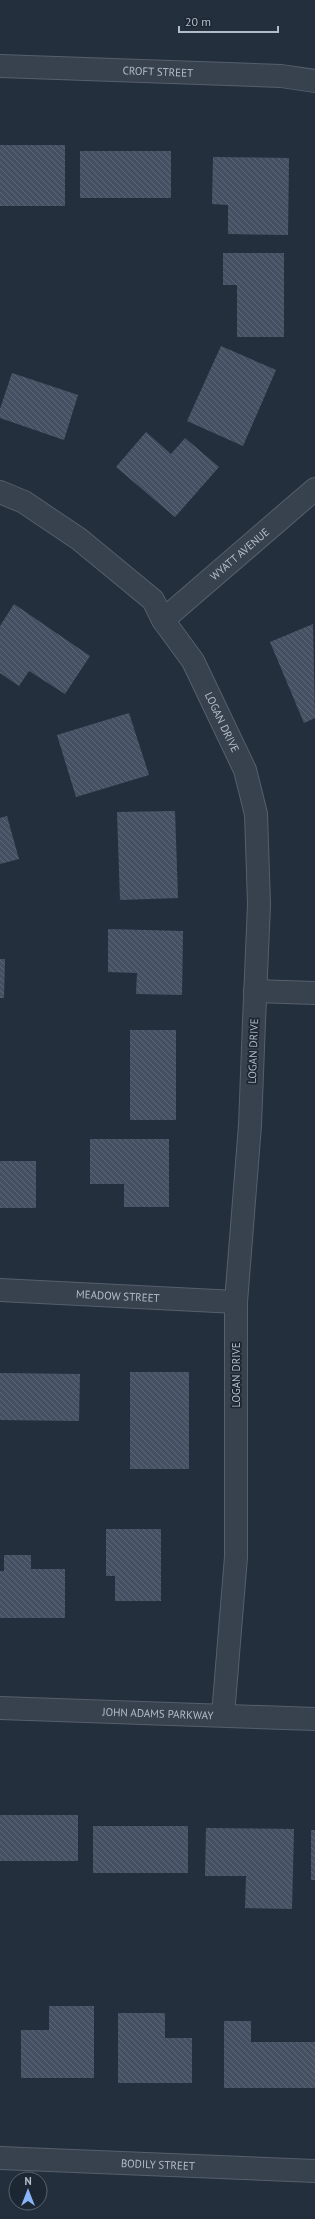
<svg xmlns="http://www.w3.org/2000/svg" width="315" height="2219" font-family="'PT Sans',sans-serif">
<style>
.building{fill:url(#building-back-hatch)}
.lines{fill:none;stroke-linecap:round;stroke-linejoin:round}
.minor-casing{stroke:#565f6c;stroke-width:24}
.tertiary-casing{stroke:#565f6c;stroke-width:24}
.minor{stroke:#38414e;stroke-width:22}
.tertiary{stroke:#38414e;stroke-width:22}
.labels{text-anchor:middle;stroke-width:3.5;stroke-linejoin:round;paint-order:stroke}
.street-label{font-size:11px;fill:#b4bcc9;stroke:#1d2633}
</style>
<defs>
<pattern id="building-back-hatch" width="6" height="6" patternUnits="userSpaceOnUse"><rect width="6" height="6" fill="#455162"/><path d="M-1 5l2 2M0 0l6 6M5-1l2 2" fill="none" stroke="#5d6877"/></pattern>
</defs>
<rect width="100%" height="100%" fill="#242f3e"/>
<!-- building -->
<g class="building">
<rect x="0" y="145" width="65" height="61"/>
<rect x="80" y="151" width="91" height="47"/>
<path d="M213,157L289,158L288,235L228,234V205L212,204Z"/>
<path d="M223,253H284V337H237V285H223Z"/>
<path d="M221,346L276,370L243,446L187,421Z"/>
<path d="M12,373L78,395L64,440L0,418V409Z"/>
<path d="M146,432L171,454L185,438L219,467L175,517L116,467Z"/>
<path d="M14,604L90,656L65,694L29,671L19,686L0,673V626Z"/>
<path d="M313,624L315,718L304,723L270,642Z"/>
<path d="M129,713L149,775L76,797L57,735Z"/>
<path d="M175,811L178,898L120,900L117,812Z"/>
<path d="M7,816L19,859L0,864V818Z"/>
<path d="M108,929L183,931L182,995L136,994L137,973L108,972Z"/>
<path d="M0,959H5L4,998H0Z"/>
<rect x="130" y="1030" width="46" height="90"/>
<path d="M90,1139H169V1207H124V1184H90Z"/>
<rect x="0" y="1161" width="36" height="47"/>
<rect x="130" y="1372" width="59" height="97"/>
<path d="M0,1373L80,1374L79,1421L0,1420Z"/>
<path d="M106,1529H161V1601H115V1576H106Z"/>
<path d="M4,1555H31V1569H65V1618H0V1571H4Z"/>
<rect x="0" y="1815" width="78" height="46"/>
<rect x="93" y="1826" width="95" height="47"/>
<path d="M206,1828L294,1829L292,1909L245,1908L246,1876H205Z"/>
<rect x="311" y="1830" width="4" height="50"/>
<path d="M49,2006H94V2078H21V2030H49Z"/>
<path d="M118,2013H165V2038H192V2083H118Z"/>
<path d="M224,2021H251V2042H315V2088H224Z"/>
</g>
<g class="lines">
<defs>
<g id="minor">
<path id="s1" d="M0,66L281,76L315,81"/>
<path id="s2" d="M0,492L24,502L79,539L153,600L163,620L193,661L245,770L256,814L259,904L254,1022L250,1125L236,1302V1557L223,1715"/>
<path id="s3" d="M163,620L315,489"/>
<path d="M255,991L315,993"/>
<path id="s4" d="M0,1290L236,1302"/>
<path id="s5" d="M0,2158L315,2171"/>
</g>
<g id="tertiary">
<path id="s6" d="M0,1708L315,1719"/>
</g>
</defs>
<!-- minor casing -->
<use href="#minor" class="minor-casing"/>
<!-- tertiary casing -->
<use href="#tertiary" class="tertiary-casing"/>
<!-- minor -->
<use href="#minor" class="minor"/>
<!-- tertiary -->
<use href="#tertiary" class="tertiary"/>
</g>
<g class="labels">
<!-- street labels -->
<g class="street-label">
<text dy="4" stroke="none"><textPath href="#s1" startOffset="158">CROFT STREET</textPath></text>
<text dy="4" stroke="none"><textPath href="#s3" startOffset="101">WYATT AVENUE</textPath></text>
<text dy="4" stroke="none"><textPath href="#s2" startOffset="329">LOGAN DRIVE</textPath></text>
<text transform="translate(253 1051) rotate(-88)" y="4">LOGAN DRIVE</text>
<text dy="4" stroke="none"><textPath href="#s4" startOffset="118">MEADOW STREET</textPath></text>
<text transform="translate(236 1375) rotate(-90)" y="4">LOGAN DRIVE</text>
<text dy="4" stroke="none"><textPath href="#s6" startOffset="158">JOHN ADAMS PARKWAY</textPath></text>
<text dy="4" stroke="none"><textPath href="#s5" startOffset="158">BODILY STREET</textPath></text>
</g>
</g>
<!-- north arrow -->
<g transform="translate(28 2191)"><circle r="19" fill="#1d2633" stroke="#59626f"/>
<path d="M0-3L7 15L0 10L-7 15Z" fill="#8ab4f8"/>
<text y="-6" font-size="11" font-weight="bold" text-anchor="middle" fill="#b4bcc9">N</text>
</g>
<!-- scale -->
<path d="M179 26v6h99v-6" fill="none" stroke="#b4bcc9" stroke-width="2"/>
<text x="185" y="26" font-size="12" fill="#b4bcc9" stroke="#1d2633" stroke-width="3" paint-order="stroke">20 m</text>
</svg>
